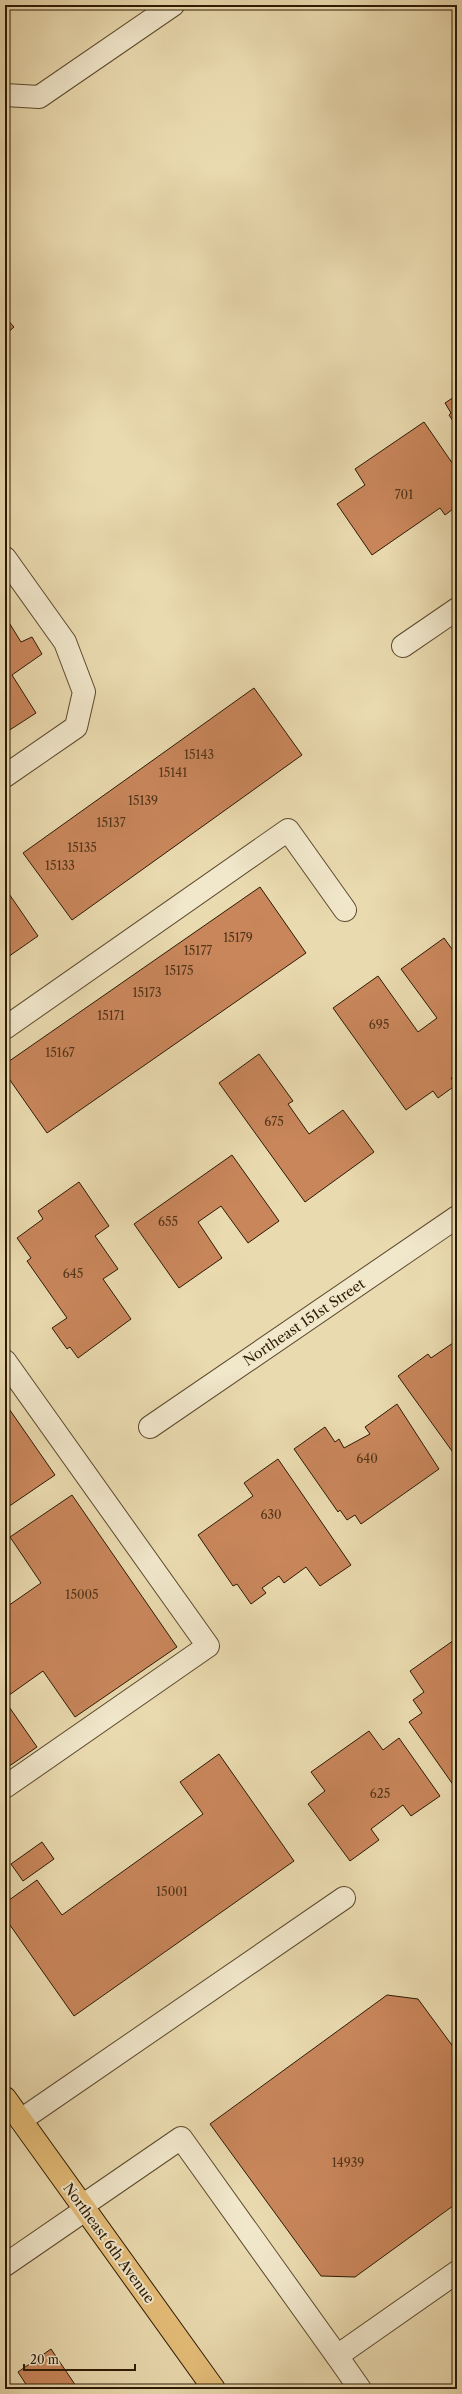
<svg xmlns="http://www.w3.org/2000/svg" width="462" height="2394" font-family="'Libre Caslon Text',serif">
<style>
.building{fill:#c9865b;stroke:#2c1a03}
.lines{fill:none;stroke-linecap:round;stroke-linejoin:round}
.minor-casing{stroke:#5c4a2e;stroke-width:24}
.major-casing{stroke:#2c1a03;stroke-width:24}
.minor{stroke:#f1e7cb;stroke-width:22}
.major{stroke:#e5bd78;stroke-width:22}
.labels{text-anchor:middle;stroke-width:4;stroke-linejoin:round;paint-order:stroke}
.number-label{font-size:12px;fill:#533519}
.street-label{font-size:14px;fill:#2c1a03;stroke:#f1e7cb}
</style>
<rect width="100%" height="100%" fill="#eadaaf"/>
<filter id="stains"><feTurbulence type="fractalNoise" baseFrequency=".005" numOctaves="4"/><feColorMatrix values="0 0 0 0 .2 0 0 0 0 .09 0 0 0 0 .02 0 0 0 .5 -.17"/></filter>
<radialGradient id="worn" r=".72"><stop offset=".6" stop-color="#630" stop-opacity="0"/><stop offset="1" stop-color="#630" stop-opacity=".3"/></radialGradient>
<!-- building -->
<g class="building">
<path d="M5,317L14,327L5,335Z"/>
<path d="M457,395V427L449,415L451,413L445,403Z"/>
<path d="M424,422L457,470V506L445,515L440,508L372,555L337,504L365,485L355,469Z"/>
<path d="M5,616L21,642L32,637L42,654L12,675L36,713L5,733Z"/>
<path d="M254,688L302,755L72,920L23,853Z"/>
<path d="M260,887L306,953L47,1133L5,1073V1064Z"/>
<path d="M5,888L38,936L5,959Z"/>
<path d="M444,938L457,956V1074L451,1078L456,1085L438,1098L433,1091L406,1110L333,1008L378,976L418,1032L437,1018L401,969Z"/>
<path d="M259,1054L293,1101L288,1104L309,1134L343,1110L374,1152L305,1202L219,1083Z"/>
<path d="M232,1155L279,1221L248,1243L221,1206L198,1222L222,1258L179,1288L134,1224Z"/>
<path d="M79,1182L109,1226L95,1236L118,1269L103,1279L131,1319L78,1358L70,1347L67,1349L52,1328L67,1318L27,1261L31,1258L17,1238L43,1219L38,1211Z"/>
<path d="M453,1343L457,1348V1458L398,1376L428,1354L431,1358Z"/>
<path d="M5,1403L55,1475L5,1509Z"/>
<path d="M397,1404L439,1469L361,1524L355,1515L347,1520L340,1510L338,1512L294,1449L325,1427L335,1442L339,1439L344,1448L370,1434L365,1427Z"/>
<path d="M278,1459L351,1565L320,1586L306,1567L284,1583L279,1576L262,1588L266,1593L251,1604L237,1584L233,1586L198,1535L253,1496L244,1483Z"/>
<path d="M72,1495L177,1647L75,1717L43,1671L5,1698V1608L41,1583L10,1537Z"/>
<path d="M457,1638V1784L454,1786L409,1722L422,1713L413,1700L424,1692L410,1671Z"/>
<path d="M5,1701L37,1747L5,1769Z"/>
<path d="M369,1731L383,1750L399,1738L440,1796L411,1816L403,1805L371,1829L379,1840L350,1861L308,1804L325,1791L311,1772Z"/>
<path d="M219,1754L294,1861L74,2016L5,1918V1903L37,1880L62,1915L203,1814L180,1782Z"/>
<path d="M42,1842L54,1859L23,1881L11,1864Z"/>
<path d="M387,1995L418,1999L457,2052V2203L355,2277L321,2276L210,2124Z"/>
<path d="M51,2349L78,2389H29L18,2372Z"/>
</g>
<g class="lines">
<defs>
<g id="minor">
<path d="M5,95L39,97L173,5"/>
<path d="M5,558L65,642L84,692L76,727L5,776"/>
<path d="M403,646L457,609"/>
<path d="M5,1028L288,830L345,910"/>
<path d="M5,1361L208,1646L5,1787"/>
<path d="M150,1427L457,1217"/>
<path d="M21,2120L344,1898"/>
<path d="M82,2206L181,2138L337,2356L457,2272"/>
<path d="M5,2265L85,2210"/>
<path d="M337,2356L360,2389"/>
</g>
<path id="major" d="M5,2098L214,2389"/>
</defs>
<!-- minor casing -->
<use href="#minor" class="minor-casing"/>
<!-- major casing -->
<use href="#major" class="major-casing"/>
<!-- minor -->
<use href="#minor" class="minor"/>
<!-- major -->
<use href="#major" class="major"/>
</g>
<g class="labels">
<!-- number labels -->
<g class="number-label">
<text x="404" y="499">701</text>
<text x="199" y="759">15143</text>
<text x="173" y="777">15141</text>
<text x="143" y="805">15139</text>
<text x="111" y="827">15137</text>
<text x="82" y="852">15135</text>
<text x="60" y="870">15133</text>
<text x="238" y="942">15179</text>
<text x="198" y="955">15177</text>
<text x="179" y="975">15175</text>
<text x="147" y="997">15173</text>
<text x="111" y="1020">15171</text>
<text x="379" y="1029">695</text>
<text x="60" y="1057">15167</text>
<text x="274" y="1126">675</text>
<text x="168" y="1226">655</text>
<text x="73" y="1278">645</text>
<text x="367" y="1463">640</text>
<text x="271" y="1519">630</text>
<text x="82" y="1599">15005</text>
<text x="380" y="1798">625</text>
<text x="172" y="1896">15001</text>
<text x="348" y="2167">14939</text>
</g>
<!-- street labels -->
<g class="street-label">
<text transform="translate(304 1322) rotate(-34)" y="5">Northeast 151st Street</text>
<text transform="translate(109 2243) rotate(54)" y="5">Northeast 6th Avenue</text>
</g>
</g>
<!-- margin -->
<rect width="462" height="2394" fill="none" stroke="#eadaaf" stroke-width="20"/>
<rect x="6" y="6" width="450" height="2382" fill="none" stroke="#2c1a03" stroke-width="2"/>
<rect x="10" y="10" width="442" height="2374" fill="none" stroke="#2c1a03"/>
<!-- scale -->
<path d="M24 2364v6h111v-6" fill="none" stroke="#2c1a03" stroke-width="2"/>
<text x="30" y="2364" font-size="12" fill="#2c1a03" stroke="#f1e7cb" stroke-width="3" paint-order="stroke">20 m</text>
<rect width="100%" height="100%" filter="url(#stains)"/>
<rect width="100%" height="100%" fill="url(#worn)"/>
</svg>
